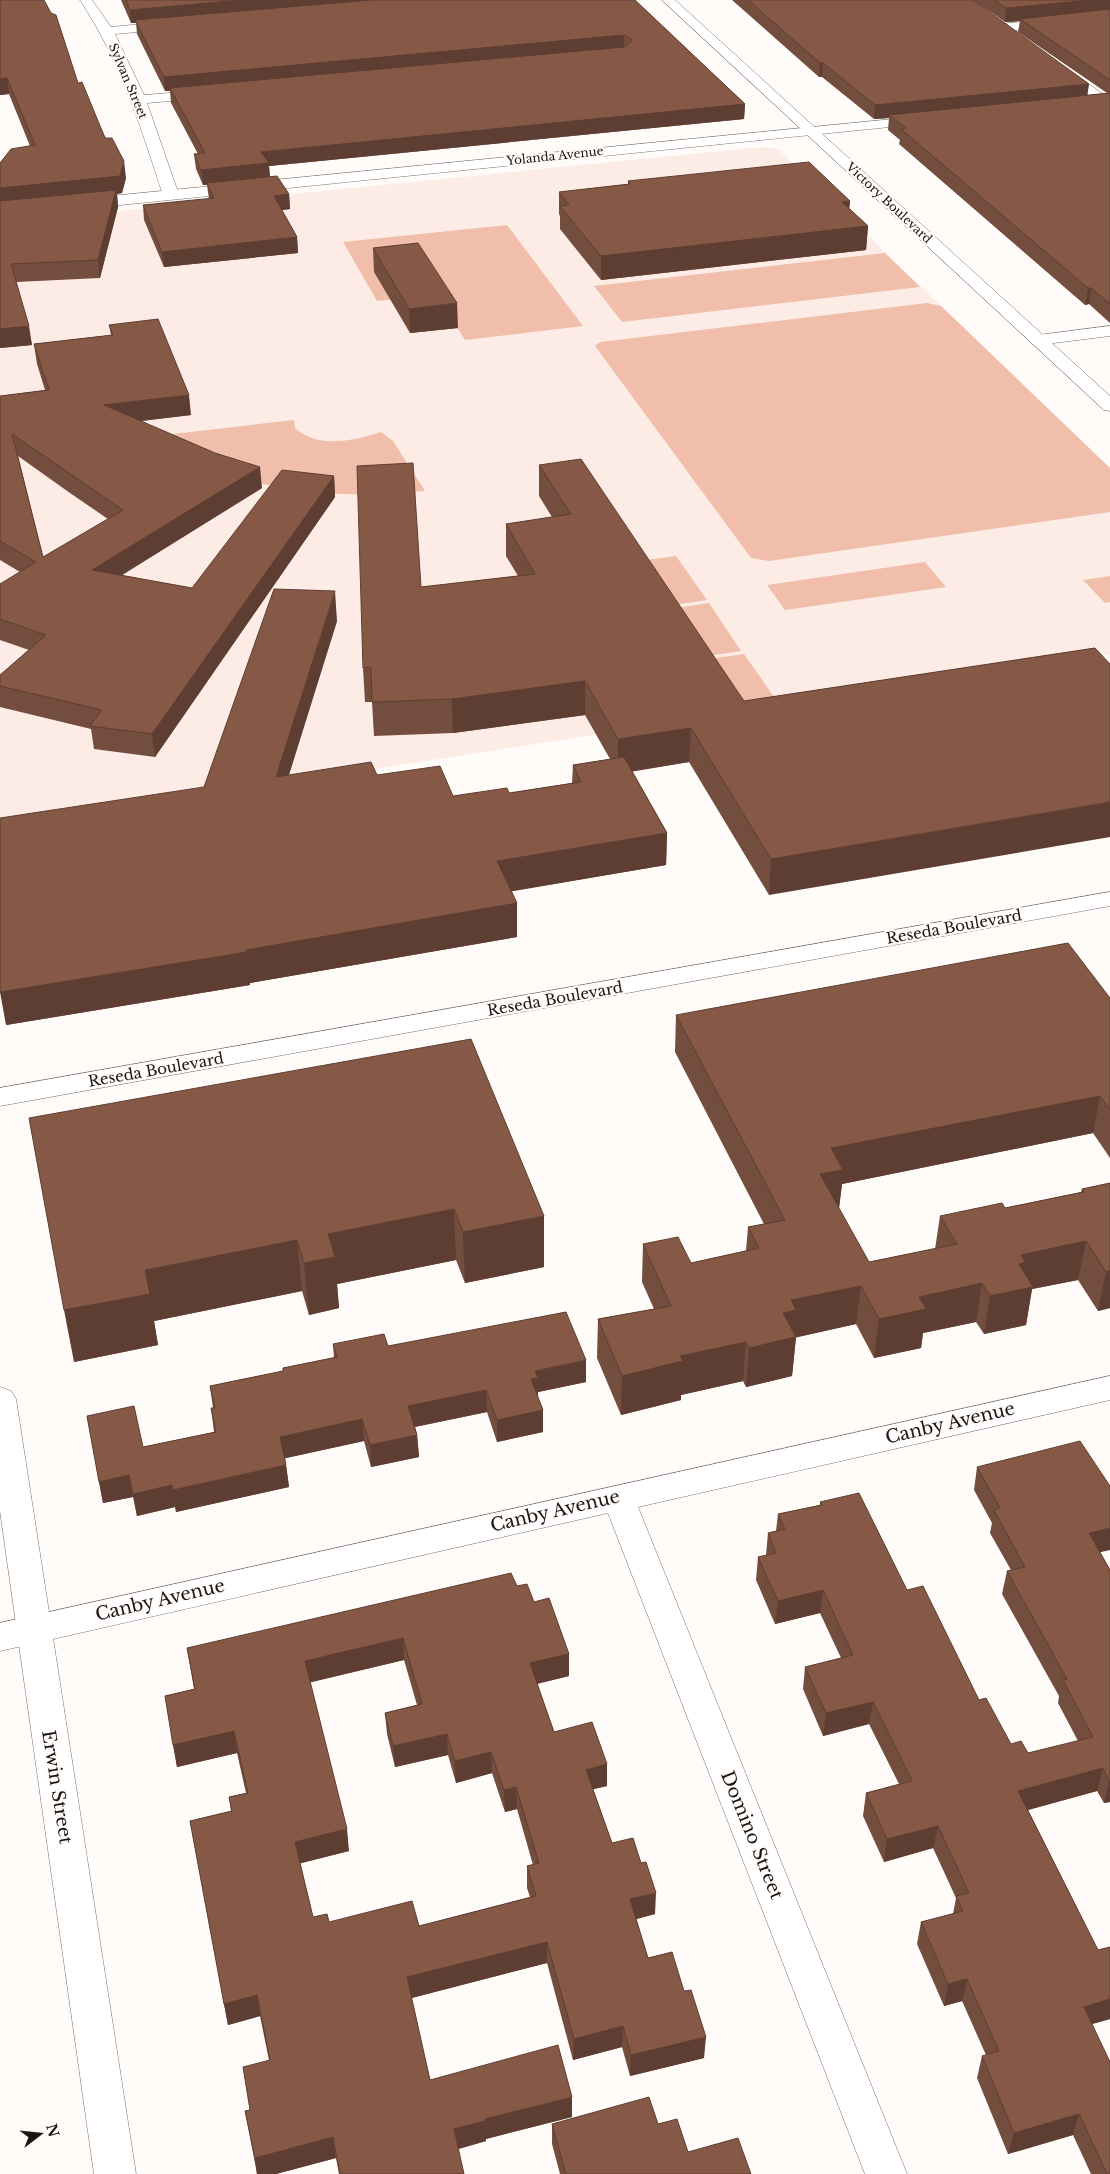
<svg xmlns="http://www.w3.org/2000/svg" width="1110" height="2174" font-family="'Libre Baskerville',serif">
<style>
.built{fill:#fdece6}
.green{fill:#f0beab}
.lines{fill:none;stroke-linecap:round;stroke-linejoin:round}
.street-casing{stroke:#7d6c65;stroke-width:1}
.secondary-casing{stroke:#7d6c65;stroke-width:1}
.primary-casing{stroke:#7d6c65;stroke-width:1}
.street{fill:#fff;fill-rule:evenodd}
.secondary{fill:#fff;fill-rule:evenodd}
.primary{fill:#fff;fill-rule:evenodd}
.wall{fill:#734d3d;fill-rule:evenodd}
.shaded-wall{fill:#5e3e32}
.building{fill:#865947;stroke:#5e3e32;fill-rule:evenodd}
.labels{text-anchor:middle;stroke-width:4.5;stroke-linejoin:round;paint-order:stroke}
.far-street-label{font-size:12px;fill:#1c1512;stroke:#fffbf9}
.street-label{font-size:15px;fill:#1c1512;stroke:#fffbf9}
.near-street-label{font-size:18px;fill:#1c1512;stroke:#fffbf9}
</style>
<rect width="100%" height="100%" fill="#fffbf9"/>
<!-- built -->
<path class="built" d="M762,147L778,149L1110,468V655L0,827V223Z"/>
<!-- green -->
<g class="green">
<path d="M507,225L583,326L465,340L439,299L432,295L377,301L343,242Z"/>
<path d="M885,253L920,287L622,322L594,286Z"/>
<path d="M927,303L941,306L1110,468V512L769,561L751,558L595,346L600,342Z"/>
<path d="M294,420L295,428C318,449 353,441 381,432L393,441L425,491L373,495L316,493L251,482L164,435Z"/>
<path d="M676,556L707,600L661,607L631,562Z"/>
<path d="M925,562L946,587L785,610L767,585Z"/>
<path d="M1110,576V602L1105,603L1083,580Z"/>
<path d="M709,603L741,651L694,658L663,610Z"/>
<path d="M744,654L779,704L730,712L696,661Z"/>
</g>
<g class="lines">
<defs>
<g id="street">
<path d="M80,0H92L111,27L172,21L179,25L172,29L115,34L144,95L207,90L214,94L207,98L147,103L179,195L176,198H166L163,195C140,125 121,62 80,0Z"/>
<path d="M1110,13V21L1001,32L994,28L1001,24Z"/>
<path d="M1058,65L1063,66L1110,99V106H1101L1053,72L1051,69L1053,66Z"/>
<path d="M1110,326V336L1038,345L1032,344L1029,340L1032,336L1038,335Z"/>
<path d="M1110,1376V1400L638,1507L907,2174H865L608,1513L0,1651V1623Z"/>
</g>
<g id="secondary">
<path d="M924,116L929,117L931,120L929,123L81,209L76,207L73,204L76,201L81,199Z"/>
<path d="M0,1387L11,1391L16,1399L136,2174H94L0,1511Z"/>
</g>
<g id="primary">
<path d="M662,0H675L1110,396V411L1104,410Z"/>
<path d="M1110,892V906L0,1106V1088Z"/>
</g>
</defs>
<!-- street casing -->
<use href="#street" class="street-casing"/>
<!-- secondary casing -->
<use href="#secondary" class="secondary-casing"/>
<!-- primary casing -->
<use href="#primary" class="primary-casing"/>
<!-- street -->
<use href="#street" class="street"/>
<!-- secondary -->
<use href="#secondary" class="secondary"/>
<!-- primary -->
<use href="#primary" class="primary"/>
</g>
<!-- wall -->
<g class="wall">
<path d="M0,0L78,83L126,178L122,193L117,194L118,207L100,278L16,282L32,345L0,348V163L30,146L9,94L0,95Z"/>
<path d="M121,0H635L745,104L744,119L269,166L270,177L289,194L290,209L282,210L297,237L298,253L164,267L144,220L143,205L209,199L207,185H203L196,169L194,154H198L171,103L170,91H165L137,34L136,23H131Z"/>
<path d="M732,0H973L1088,95L1107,93L1018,32L1020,21L1005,22L973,0H1110V323L1089,304L1085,305L899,144L900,140L888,130L889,118L874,119L822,77H819Z"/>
<path d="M628,181L850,201L849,208L868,226L866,250L601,280L560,229V216L559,214V192L628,184Z"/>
<path d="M373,248L458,328L410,333L374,272Z"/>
<path d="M109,325L191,415L141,421L262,488L121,575L192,588L334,476L335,497L155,757L94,749L91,729L0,707V675L29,650L0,640V584L20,572L0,560V396L45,390L37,364L34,344L111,335ZM18,456L70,493L108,519L43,557Z"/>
<path d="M539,465L744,701L1095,648L769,895L689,762L632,771L667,833L666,865L511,891L517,903V937L250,983V985L6,1025L204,787L337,621L289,775H377L453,796L509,793L572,783L573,765L610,759L585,715L453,733L374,736L372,702H365L363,668L421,587L518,576L506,556V524L552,517L539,496Z"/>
<path d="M1110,998V1158L1093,1133L842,1184L839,1208L869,1262L935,1249L940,1216L1005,1208L1081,1192L1082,1189L1110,1183V1308L1098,1311L1078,1280L1032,1289L1026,1325L984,1334L976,1322L923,1333L921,1348L874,1358L856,1324L796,1337L792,1376L746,1387L743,1381L681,1395V1400L621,1415L597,1358L598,1319L654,1309L642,1282L643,1244L691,1263L746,1251L748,1227L764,1224L675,1052L676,1015Z"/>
<path d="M471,1039L544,1267L465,1283L456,1260L337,1284L339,1308L309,1315L302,1291L154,1321L158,1345L74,1362Z"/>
<path d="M333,1344L388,1346L586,1382L538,1392V1397L543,1410V1432L497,1442L487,1412L415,1427L417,1435L419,1457L371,1467L364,1441L285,1458L289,1487L176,1512L175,1507L137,1516L133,1497L103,1503L87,1416L143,1447L214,1432L211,1408H213L210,1386L283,1371V1368L334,1358Z"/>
<path d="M977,1467L1100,1552L1110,1570V1802L1104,1803L1097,1791L1028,1810L1098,1950L1110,1947V2019L1092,2024L1110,2174H1091L1073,2135L1008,2154L977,2078L982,2056L986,2055L962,2001L944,2006L917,1944L921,1922L953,1914L956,1898L933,1848L884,1862L863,1816L866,1793L899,1784L869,1724L823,1736L803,1689L805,1667L841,1658L820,1613L775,1624L756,1580L758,1557L766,1555L768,1533L776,1531L778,1514L820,1505V1502L907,1590L979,1700L1011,1744L1028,1753L1078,1741L1058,1703L1059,1696L1002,1594L1007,1571L1011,1570L990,1533L992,1523L974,1490Z"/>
<path d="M517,1586L534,1602L569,1654V1676L537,1684L554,1732L607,1764V1786L593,1789L612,1843L655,1914L636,1919L648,1958L704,2058L630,2076L622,2047L573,2060L547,1963L411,1998L430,2080L572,2117L486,2139V2141L458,2149L464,2174H339L336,2158L276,2174H257L245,2111L250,2110L269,2060L260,2016L228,2025L190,1821L231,1811L229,1797L246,1793L237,1753L177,1767L165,1696L194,1689L187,1648ZM404,1660L417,1705L385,1713L387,1734L395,1767L448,1755L456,1783L492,1773L505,1812L517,1809L533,1865L527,1866V1888L530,1897L419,1926L329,1922L313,1917L300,1863L349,1851L310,1682Z"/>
<path d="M552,2124H658L688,2152L751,2174H560L552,2144Z"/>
</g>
<!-- shaded-wall -->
<g class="shaded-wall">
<path d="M240,0H397L135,20L136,23H131L130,10Z"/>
<path d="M1092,0H1110V12L1020,19V21L1005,22L1006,8Z"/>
<path d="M624,35V49L170,88V91H165L164,77Z"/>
<path d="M820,63H823L822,77H819Z"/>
<path d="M7,78L9,94L0,95V79Z"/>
<path d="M1089,84L1087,98L889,115V118L874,119L875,105Z"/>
<path d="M745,104L744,119L269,166L270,179L203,185L201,170L261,152Z"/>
<path d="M124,161L126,178L122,193L117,194L118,207L100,278L98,260L0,205V188Z"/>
<path d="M289,194L290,209L275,211L274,196Z"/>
<path d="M850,201L848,223L842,202Z"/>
<path d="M868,226L866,250L601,280V256Z"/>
<path d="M297,237L298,253L164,267L162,252Z"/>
<path d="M1088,288H1091L1089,304L1085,305Z"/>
<path d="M457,303L458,328L410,333L409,309Z"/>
<path d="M29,326L32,345L0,348V329Z"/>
<path d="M189,395L191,415L107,425L104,405Z"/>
<path d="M260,467L262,488L95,592L92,570Z"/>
<path d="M334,476L335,497L155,757L152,734Z"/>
<path d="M335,591L337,621L278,809L276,777Z"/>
<path d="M585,681V715L453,733L452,699Z"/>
<path d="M691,728L689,762L618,774V739Z"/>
<path d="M1110,802V837L769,895L771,859Z"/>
<path d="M667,833L666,865L497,894V861Z"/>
<path d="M517,903V937L250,983V985L6,1025L0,992Z"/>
<path d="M1100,1096L1093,1133L842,1184L839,1208L820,1174L831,1148Z"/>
<path d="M454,1209L456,1260L337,1284L339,1308L309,1315L304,1263L328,1234Z"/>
<path d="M544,1216V1267L465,1283L463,1232Z"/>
<path d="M297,1240L302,1291L154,1321L158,1345L74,1362L64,1310L145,1270Z"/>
<path d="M1086,1241L1078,1280L1032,1289L1026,1325L984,1334L990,1296L1021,1255Z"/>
<path d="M1110,1271V1308L1098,1311L1106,1272Z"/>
<path d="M982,1283L976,1322L923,1333L921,1348L874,1358L879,1319L919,1297Z"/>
<path d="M861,1286L856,1324L794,1338L796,1337L792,1376L746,1387L749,1348L783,1313L791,1300Z"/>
<path d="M746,1342L743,1381L681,1395V1400L621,1415L622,1376L680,1356Z"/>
<path d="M586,1360V1382L538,1392V1400L531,1379L535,1371Z"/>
<path d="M486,1390L487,1412L409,1428L408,1406Z"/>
<path d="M543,1410V1432L497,1442V1420Z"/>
<path d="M362,1419L364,1441L282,1459L280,1437Z"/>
<path d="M417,1435L419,1457L371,1467L370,1445Z"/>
<path d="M286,1465L289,1487L176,1512L173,1490Z"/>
<path d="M129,1475L133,1497L103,1503L99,1482Z"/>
<path d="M172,1485L175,1507L137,1516L133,1494Z"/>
<path d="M1110,1528V1550L1084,1556L1089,1533Z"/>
<path d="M823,1590L820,1613L775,1624L778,1601Z"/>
<path d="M403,1638L404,1660L308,1683L305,1661Z"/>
<path d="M569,1654V1676L531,1685L530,1663Z"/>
<path d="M873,1702L869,1724L823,1736L826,1713Z"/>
<path d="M234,1731L237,1753L177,1767L173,1745Z"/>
<path d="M447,1734L448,1755L395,1767L393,1746Z"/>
<path d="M491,1752L492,1773L456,1783L455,1761Z"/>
<path d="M607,1764V1786L586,1791V1770Z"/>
<path d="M1103,1768L1097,1791L1013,1814L1018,1791Z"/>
<path d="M1109,1781H1110V1802L1104,1803Z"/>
<path d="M516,1787L517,1809L505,1812L504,1790Z"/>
<path d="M938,1826L933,1848L884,1862L887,1839Z"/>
<path d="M347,1829L349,1851L298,1864L295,1842Z"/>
<path d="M656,1893L655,1914L629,1921L630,1899Z"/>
<path d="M547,1942V1963L408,1999L407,1977Z"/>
<path d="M967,1979L962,2001L944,2006L948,1984Z"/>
<path d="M257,1995L260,2016L228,2025L224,2004Z"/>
<path d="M1110,1999V2019L1078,2028L1084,2007Z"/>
<path d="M623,2026L622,2047L573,2060L574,2039Z"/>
<path d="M706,2037L704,2058L630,2076L631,2055Z"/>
<path d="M572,2097V2117L486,2139V2141L455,2150L454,2129L485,2119Z"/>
<path d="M1079,2114L1073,2135L1008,2154L1014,2133Z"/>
<path d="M333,2137L336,2158L276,2174H257L255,2158Z"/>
</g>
<!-- building -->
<g class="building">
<path d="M0,0H44L51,13L56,15L78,83L82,82L105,138H112L124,161L120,176L0,188V163L11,149L35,145L7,78L0,79Z"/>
<path d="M126,0H240L130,10Z"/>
<path d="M371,0H635L745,104L261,152L269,163L201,170L194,154L205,153L170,88L624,47L633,40L624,35L164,77L135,20Z"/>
<path d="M748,0H973L1089,84L875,105L823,63H820Z"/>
<path d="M994,0H1092L1006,8Z"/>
<path d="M1110,9V80L1020,19Z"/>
<path d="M1110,93V304L1091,288H1088L901,129L906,128L889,115Z"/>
<path d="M809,162L850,201L842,202L868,226L601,256L560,206L569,205L559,192L630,184L628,181Z"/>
<path d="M277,176L289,194L274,196L297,237L162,252L143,205L214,198L207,183Z"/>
<path d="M116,190L98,260L11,264L29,326L0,329V201Z"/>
<path d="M418,243L457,303L409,309L373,248Z"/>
<path d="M158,319L189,395L104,405L215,453L260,467L92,570L192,588L282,470L334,476L152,734L90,726L102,710L0,686V675L46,635L0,619V584L36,562L0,541V396L49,390L34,344L113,335L109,325ZM12,434L123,510L43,557Z"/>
<path d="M581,459L744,701L1095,648L1110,664V802L771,859L691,728L618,739L585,681L452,699L372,702L371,667L363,668L357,466L413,463L421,587L535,574L506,524L571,514L539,465Z"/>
<path d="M274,589L335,591L276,777L371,762L377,775L440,766L453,796L507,788L509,793L581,782L573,765L624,757L667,833L497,861L517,903L246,950L247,952L0,992V818L204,787Z"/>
<path d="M1068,943L1110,998V1110L1100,1096L831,1148L843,1170L820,1174L869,1262L957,1244L940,1216L1002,1203L1005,1208L1084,1192L1082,1189L1110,1183V1271L1106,1272L1086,1241L1021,1255L1025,1262L1019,1264L1033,1287L990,1296L982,1283L919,1297L926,1309L879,1319L861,1286L791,1300L796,1310L783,1313L796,1337L749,1348L746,1342L680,1356L683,1361L622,1376L598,1319L671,1306L643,1244L678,1237L691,1263L759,1248L748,1227L785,1220L676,1015Z"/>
<path d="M471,1039L544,1216L463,1232L454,1209L328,1234L335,1257L304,1263L297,1240L145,1270L150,1294L64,1310L29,1118Z"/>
<path d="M566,1312L586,1360L535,1371L538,1378L531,1379L543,1410L497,1420L486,1390L408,1406L417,1435L370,1445L362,1419L280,1437L286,1465L173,1490L172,1485L133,1494L129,1475L99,1482L87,1416L134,1406L143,1447L216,1432L211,1408H215L210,1386L283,1371V1368L337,1357L333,1344L384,1334L388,1346Z"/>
<path d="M1080,1441L1110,1486V1528L1089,1533L1110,1570V1781H1109L1103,1768L1018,1791L1098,1950L1110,1947V1999L1084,2007L1110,2062V2174H1107L1079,2114L1014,2133L982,2056L999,2051L967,1979L948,1984L921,1922L963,1911L956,1896L969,1893L938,1826L887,1839L866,1793L912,1781L873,1702L826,1713L805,1667L853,1655L823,1590L778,1601L758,1557L776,1553L768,1533L785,1529L778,1514L822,1505L820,1502L859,1493L907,1590L923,1586L979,1700L986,1698L1011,1744L1021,1741L1028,1753L1093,1737L1063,1680L1067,1679L1007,1571L1025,1567L994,1510L1000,1508L977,1467Z"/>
<path d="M511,1573L517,1586L527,1584L534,1602L549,1598L569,1654L530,1663L554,1732L592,1722L607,1764L586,1770L612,1843L633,1838L641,1863L646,1862L656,1893L630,1899L648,1958L672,1952L684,1991L691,1990L706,2037L631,2055L623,2026L574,2039L547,1942L407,1977L430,2080L558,2045L572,2097L485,2119V2121L454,2129L464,2174H340L333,2137L255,2158L245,2111L250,2110L243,2067L270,2060L257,1995L224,2004L190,1821L232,1811L229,1797L248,1793L234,1731L173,1745L165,1696L195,1689L187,1648ZM403,1638L422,1704L385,1713L393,1746L447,1734L455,1761L491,1752L504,1790L516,1787L539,1863L527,1866L536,1896L419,1926L412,1901L329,1922L327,1914L313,1917L295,1842L347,1829L305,1661Z"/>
<path d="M649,2097L658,2124L677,2119L688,2152L738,2138L751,2174H566L552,2124Z"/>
</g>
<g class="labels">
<!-- far-street labels -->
<g class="far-street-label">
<text transform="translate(128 81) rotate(67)" y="4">Sylvan Street</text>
<text transform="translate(555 156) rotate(-6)" y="4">Yolanda Avenue</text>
<text transform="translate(889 203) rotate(43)" y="4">Victory Boulevard</text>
</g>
<!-- street labels -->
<g class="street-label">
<text transform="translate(954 927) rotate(-10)" y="5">Reseda Boulevard</text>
<text transform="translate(555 999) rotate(-10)" y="5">Reseda Boulevard</text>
<text transform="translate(156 1070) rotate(-10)" y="5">Reseda Boulevard</text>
</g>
<!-- near-street labels -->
<g class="near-street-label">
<text transform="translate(950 1423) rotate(-13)" y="6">Canby Avenue</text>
<text transform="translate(555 1511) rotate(-13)" y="6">Canby Avenue</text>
<text transform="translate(160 1600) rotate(-13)" y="6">Canby Avenue</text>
<text transform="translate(57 1787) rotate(81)" y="6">Erwin Street</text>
<text transform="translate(752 1835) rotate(68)" y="6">Domino Street</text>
</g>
</g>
<!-- north arrow -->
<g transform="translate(40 2134) rotate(74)" stroke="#fffbf9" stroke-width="4" paint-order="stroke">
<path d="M0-4L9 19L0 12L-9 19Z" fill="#1c1512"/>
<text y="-8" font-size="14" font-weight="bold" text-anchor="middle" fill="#1c1512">N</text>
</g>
</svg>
